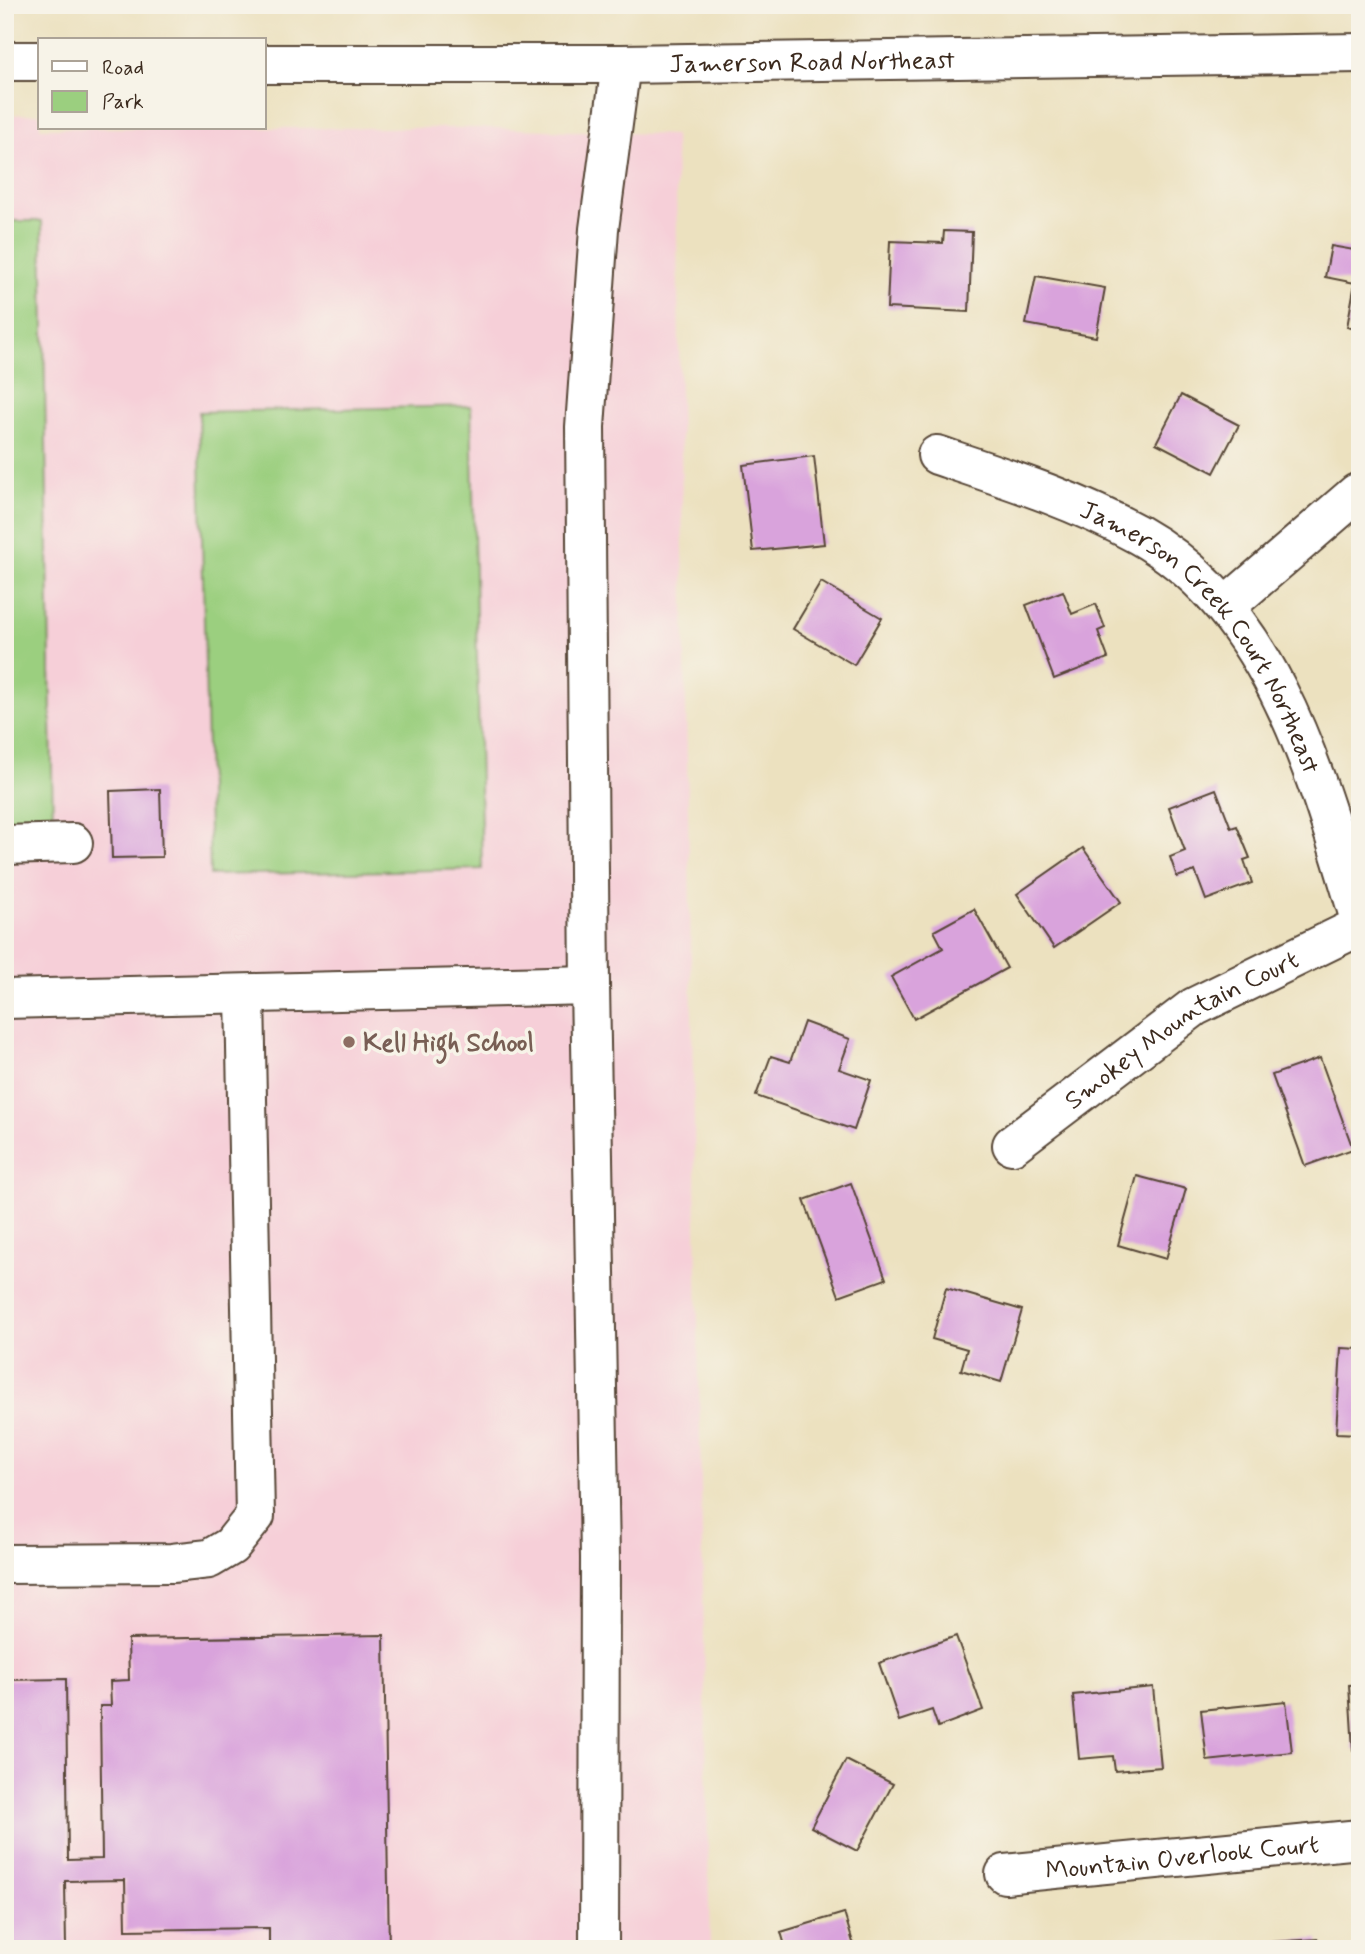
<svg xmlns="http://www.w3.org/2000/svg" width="1365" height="1954" font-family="Mynerve,sans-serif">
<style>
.built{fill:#f6cfd8}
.green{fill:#9bcf7f;stroke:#6b7c4e;stroke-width:2}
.building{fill:#d9a3dc}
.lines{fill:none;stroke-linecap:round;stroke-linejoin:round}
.minor-casing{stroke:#564536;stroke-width:42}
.minor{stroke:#fff;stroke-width:38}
.education-dot{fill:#8d6e63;stroke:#f7f3e8;stroke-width:2.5}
.labels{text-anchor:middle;stroke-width:7;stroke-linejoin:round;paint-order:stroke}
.street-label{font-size:26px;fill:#3b2a1e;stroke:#f7f3e8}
.education-label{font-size:26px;font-weight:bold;fill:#785e54;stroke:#f7f3e8;text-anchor:start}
</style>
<rect width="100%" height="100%" fill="#f7f3e8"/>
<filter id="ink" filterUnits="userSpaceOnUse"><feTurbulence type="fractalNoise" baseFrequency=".0143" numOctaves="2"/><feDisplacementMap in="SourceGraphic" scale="14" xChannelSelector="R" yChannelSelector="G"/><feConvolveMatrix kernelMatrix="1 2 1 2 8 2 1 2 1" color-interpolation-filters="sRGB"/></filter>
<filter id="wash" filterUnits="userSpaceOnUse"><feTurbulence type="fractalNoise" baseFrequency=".00686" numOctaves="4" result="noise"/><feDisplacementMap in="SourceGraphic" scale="28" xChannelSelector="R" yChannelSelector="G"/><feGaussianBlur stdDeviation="1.57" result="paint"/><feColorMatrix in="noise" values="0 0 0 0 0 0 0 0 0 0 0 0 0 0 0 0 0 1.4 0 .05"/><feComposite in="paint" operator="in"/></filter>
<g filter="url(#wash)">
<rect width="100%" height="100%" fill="#ece1bf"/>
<!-- built -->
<path class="built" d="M40,114V128H494L675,135L710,1949H5V115Z"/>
<!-- green -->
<g class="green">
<path d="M5,221H42L53,825L5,826Z"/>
<path d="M471,406L482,869L210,875L199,412Z"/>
</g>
<g id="blocks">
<!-- building -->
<g class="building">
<path d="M944,231L972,232L969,312L887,308L890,241L943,243Z"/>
<path d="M1331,246L1360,251V330L1347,327L1355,283L1325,277Z"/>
<path d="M1036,276L1105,288L1096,337L1026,324Z"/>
<path d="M1181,395L1239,425L1214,473L1156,443Z"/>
<path d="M814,456L824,544L753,551L743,465Z"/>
<path d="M821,582L882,618L854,665L793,629Z"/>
<path d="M1063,591L1072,614L1096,604L1105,628L1098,631L1108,658L1054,679L1026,605Z"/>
<path d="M160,789L162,857L112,858L110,791Z"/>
<path d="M1216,789L1231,828L1237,826L1250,858L1244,860L1252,883L1206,900L1195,871L1177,877L1170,857L1185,851L1169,807Z"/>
<path d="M1083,848L1121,902L1054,948L1017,894Z"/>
<path d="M974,909L1007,968L914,1019L891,977L943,948L934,931Z"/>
<path d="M804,1022L850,1039L839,1069L871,1080L854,1130L756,1096L771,1056L790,1062Z"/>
<path d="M1320,1058L1353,1149L1305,1166L1272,1075Z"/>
<path d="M1137,1176L1186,1189L1166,1259L1118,1245Z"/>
<path d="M851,1183L886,1279L839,1296L804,1200Z"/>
<path d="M946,1288L1022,1310L1001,1382L961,1370L967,1349L932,1339Z"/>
<path d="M1341,1348L1360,1349V1434L1336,1433Z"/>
<path d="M384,1635L389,1949H269V1928L126,1930L125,1880L65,1881L66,1949H5V1680L66,1679L68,1860L102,1859L100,1706H111L110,1681L129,1680L128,1639Z"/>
<path d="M956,1636L983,1710L938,1727L932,1710L899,1721L879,1663Z"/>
<path d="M1360,1684V1749L1353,1750L1349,1685Z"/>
<path d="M1153,1687L1161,1767L1115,1771L1113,1756L1079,1759L1073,1695Z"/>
<path d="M1286,1701L1292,1752L1207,1761L1201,1710Z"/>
<path d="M846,1760L893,1784L857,1851L811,1827Z"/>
<path d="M844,1913L855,1949H786L781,1932Z"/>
<path d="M1318,1939V1949H1222V1945Z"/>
</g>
</g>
</g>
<g filter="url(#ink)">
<use href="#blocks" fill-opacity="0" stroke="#564536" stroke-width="2"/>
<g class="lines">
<defs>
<g id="minor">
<path d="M5,61H40"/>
<path id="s1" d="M264,64H621L1360,53"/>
<path id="s2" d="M937,455C1006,478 1075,500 1139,535C1275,611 1318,782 1360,920"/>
<path d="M1225,607L1357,493"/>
<path d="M5,845L73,843"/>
<path d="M5,999L590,985"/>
<path id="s3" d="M1012,1145L1194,1007L1360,926"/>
<path d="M5,1564L172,1563L209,1559L231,1546L255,1516L245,995"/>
<path id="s4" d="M1005,1874L1360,1839"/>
<path d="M599,1949L600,1558L590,985L585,427L599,229L621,64"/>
</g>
</defs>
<!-- minor casing -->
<use href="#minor" class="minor-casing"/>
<!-- minor -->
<use href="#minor" class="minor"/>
</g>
</g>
<!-- markers -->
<circle class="education-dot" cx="349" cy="1042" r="7"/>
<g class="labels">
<!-- street labels -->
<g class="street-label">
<text dy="9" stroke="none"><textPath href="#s1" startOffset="548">Jamerson Road Northeast</textPath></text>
<text dy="9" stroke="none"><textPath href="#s2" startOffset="336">Jamerson Creek Court Northeast</textPath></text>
<text dy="9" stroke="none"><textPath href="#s3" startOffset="206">Smokey Mountain Court</textPath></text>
<text dy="9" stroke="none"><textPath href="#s4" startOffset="178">Mountain Overlook Court</textPath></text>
</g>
<!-- education labels -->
<g class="education-label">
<text x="363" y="1051">Kell High School</text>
</g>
</g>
<!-- margin -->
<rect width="1365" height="1954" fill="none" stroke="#f7f3e8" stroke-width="28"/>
<!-- legend -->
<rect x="38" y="38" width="228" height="91" fill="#f7f3e8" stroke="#aca397" stroke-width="2"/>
<rect x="52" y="61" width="35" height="10" fill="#ffffff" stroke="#aca397" stroke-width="2"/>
<text x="102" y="74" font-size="21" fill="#3b2a1e">Road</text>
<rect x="52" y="91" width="35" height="21" fill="#9bcf7f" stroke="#aca397" stroke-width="2"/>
<text x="102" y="108" font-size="21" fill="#3b2a1e">Park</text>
</svg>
